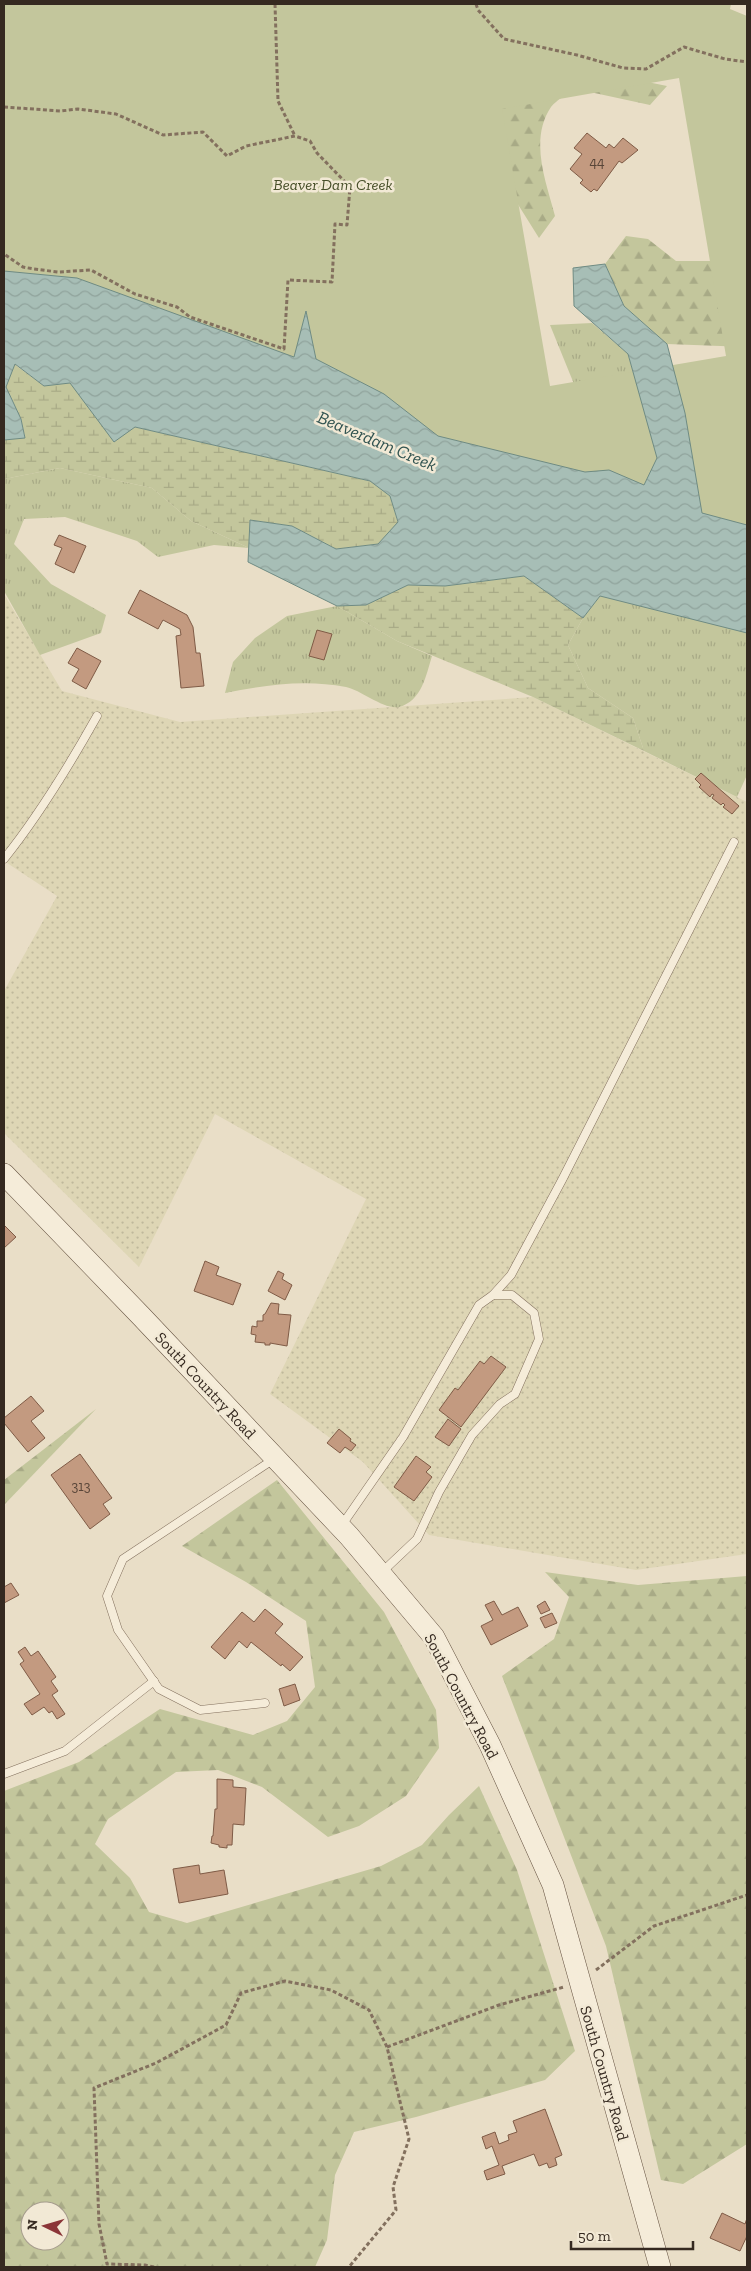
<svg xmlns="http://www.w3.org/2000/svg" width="751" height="2271" font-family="'Zilla Slab',serif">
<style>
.farmland{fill:url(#farmland-dots)}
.grass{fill:url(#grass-tufts)}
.forest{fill:url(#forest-firs);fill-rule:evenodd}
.wetland{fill:url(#wetland-marsh)}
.park{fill:#c3c69c;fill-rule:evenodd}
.water{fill:url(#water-waves);stroke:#6f8b83}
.building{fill:#c39a80;stroke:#7f5b46}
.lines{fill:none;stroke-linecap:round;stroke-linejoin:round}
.service-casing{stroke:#83705e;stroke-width:9}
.secondary-casing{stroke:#655241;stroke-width:22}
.path{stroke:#83705e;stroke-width:3;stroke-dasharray:4 2.5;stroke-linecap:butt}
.service{stroke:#f5ecd9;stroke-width:8}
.secondary{stroke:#f5ecd9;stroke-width:21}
.labels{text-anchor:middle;stroke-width:5;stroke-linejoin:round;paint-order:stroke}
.number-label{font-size:14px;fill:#584538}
.park-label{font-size:16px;font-style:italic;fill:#474f29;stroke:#f2e9d5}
.street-label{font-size:16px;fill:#352920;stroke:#f2e9d5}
.water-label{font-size:18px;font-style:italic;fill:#315350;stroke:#f2e9d5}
</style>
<defs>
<pattern id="farmland-dots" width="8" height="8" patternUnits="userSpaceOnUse" patternTransform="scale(1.25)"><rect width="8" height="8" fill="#ded6b5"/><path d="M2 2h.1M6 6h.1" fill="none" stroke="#bfb89b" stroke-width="1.8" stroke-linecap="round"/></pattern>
<pattern id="grass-tufts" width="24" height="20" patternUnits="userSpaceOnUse" patternTransform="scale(1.25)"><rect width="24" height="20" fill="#c3c69c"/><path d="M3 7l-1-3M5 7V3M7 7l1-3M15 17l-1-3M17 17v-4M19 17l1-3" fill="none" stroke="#a8aa86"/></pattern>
<pattern id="forest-firs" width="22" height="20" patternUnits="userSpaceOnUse" patternTransform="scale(1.25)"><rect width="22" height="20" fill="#c3c69c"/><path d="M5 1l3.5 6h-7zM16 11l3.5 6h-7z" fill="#a8aa86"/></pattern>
<pattern id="wetland-marsh" width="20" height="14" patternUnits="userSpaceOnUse" patternTransform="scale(1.25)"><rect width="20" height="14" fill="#c3c69c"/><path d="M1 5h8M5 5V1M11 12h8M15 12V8" fill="none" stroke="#a8aa86"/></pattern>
<pattern id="water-waves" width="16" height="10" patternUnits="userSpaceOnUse" patternTransform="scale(1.25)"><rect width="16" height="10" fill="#a7beb6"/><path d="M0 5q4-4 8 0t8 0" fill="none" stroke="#90a39c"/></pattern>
</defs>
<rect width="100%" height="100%" fill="#e9dec7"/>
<!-- farmland -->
<path class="farmland" d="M4,594L62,691L180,722L533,697L747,802V1554L636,1570L429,1535L363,1462L270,1394L366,1199L215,1114L139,1267L4,1133V991L57,896L4,861Z"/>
<!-- grass -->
<g class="grass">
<path d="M592,323L628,354L657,458L609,470L550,325Z"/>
<path d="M60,468L152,488L191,521L249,548L214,545L158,557L137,541L65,517L24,519L14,544L51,584L106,615L101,633L40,655L4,591V479Z"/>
<path d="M600,596L747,632V775L737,797L644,751L633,718L588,688L568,645L583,618Z"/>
<path d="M337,606L397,641L432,656C426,675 422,701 399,707C384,710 361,690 346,687C304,679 266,685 225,693L233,662L255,638L287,616Z"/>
</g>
<!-- forest -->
<g class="forest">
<path d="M536,4L628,78L667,86L650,105L576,89C568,94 556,100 551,107C529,140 546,181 555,216L539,238L472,131Z"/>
<path d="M626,236L648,239L676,261H717L747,347L667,344L624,306L605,264Z"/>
<path d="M96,1409L4,1505V1480Z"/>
<path d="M277,1480L384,1612L436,1710L439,1748L406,1796L359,1826L328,1837L262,1787L218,1770L176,1772L108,1819L95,1844L130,1878L149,1912L187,1923L381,1866L422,1845L449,1815L479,1786L517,1870L575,2051L545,2080L416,2117L354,2132L335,2175L327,2240L315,2267H4V1791L79,1762L160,1709L253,1735L287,1721L315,1687L306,1621L246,1582L182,1546ZM30,2211H60V2241H30Z"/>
<path d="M545,1572L638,1585L747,1576V2144L683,2184L661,2180L606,1946L502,1676L554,1639L569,1597Z"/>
</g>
<!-- wetland -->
<g class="wetland">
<path d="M14,364L44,386L70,382L114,441L135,427L370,481L390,496L398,523L378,544L336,549L292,526L250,520L249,548L191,521L152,488L60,468L4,479V440L25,437L21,419L6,387Z"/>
<path d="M524,576L583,618L568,645L588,688L633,718L644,751L533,697L397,641L337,606L366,605L408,585L445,586Z"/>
</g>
<!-- park -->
<path class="park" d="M4,4H731L730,9L747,16V551L432,451L4,276ZM679,78L726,356L550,386L502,109Z"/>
<!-- water -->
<path class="water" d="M605,264L624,306L667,344L685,413L702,513L747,525V633L600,596L583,618L524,576L445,586L408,585L366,605L337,606L248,562L250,520L292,526L336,549L378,544L398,522L390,496L370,481L135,427L114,442L70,383L44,386L15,364L6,387L21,419L25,438L4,440V271L77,278L294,357L306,311L316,359L384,394L438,436L585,472L609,470L644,485L657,458L628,354L574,306L573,268Z"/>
<!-- building -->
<g class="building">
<path d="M587,133L606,148L609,144L614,148L623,138L638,150L622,163L619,161L597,191L594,189L591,192L580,183L583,180L570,169L582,154L574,148Z"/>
<path d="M59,535L86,546L74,573L55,564L62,548L54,545Z"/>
<path d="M140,590L187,615L193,627L196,653H200L204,686L181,688L176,636L181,635L180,629L163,620L158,629L128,613Z"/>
<path d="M317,630L332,634L324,660L309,656Z"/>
<path d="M77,648L101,661L86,689L72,681L79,669L68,663Z"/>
<path d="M701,773L739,806L732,814L723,807L725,805L723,803L721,805L712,798L714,795L712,794L710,797L699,787L701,785L695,779Z"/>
<path d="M4,1225L16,1237L4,1248Z"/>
<path d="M205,1261L219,1267L216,1275L241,1284L233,1305L194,1291Z"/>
<path d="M278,1271L284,1274L282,1279L292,1285L285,1300L268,1291Z"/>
<path d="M271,1303L279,1304L278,1314L291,1315L287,1346L270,1343V1345H265V1343L255,1342L256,1335L251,1334L252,1326L257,1327V1321H263V1315L265,1314Z"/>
<path d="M491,1356L506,1367L461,1427L439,1410L455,1388L458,1390L480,1361L484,1364Z"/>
<path d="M31,1396L44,1411L31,1421L45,1438L28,1452L4,1423V1418Z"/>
<path d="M448,1419L461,1429L449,1446L435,1437Z"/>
<path d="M339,1429L351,1439L350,1441L356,1445L351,1451L345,1447L340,1453L327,1443Z"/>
<path d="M80,1454L112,1498L103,1504L110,1514L90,1529L51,1475Z"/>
<path d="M416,1456L431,1467L426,1472L432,1477L414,1501L394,1487Z"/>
<path d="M11,1583L19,1595L4,1603V1587Z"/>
<path d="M494,1601L502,1615L518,1607L528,1626L491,1645L481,1626L493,1620L485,1605Z"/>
<path d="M545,1601L550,1610L541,1614L537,1606Z"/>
<path d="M265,1609L283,1624L275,1633L303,1657L290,1671L282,1664L281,1666L251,1642L247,1648L239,1641L225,1659L211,1647L242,1612L254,1622Z"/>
<path d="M552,1613L557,1623L545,1628L540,1618Z"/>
<path d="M25,1647L31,1656L38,1651L56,1677L51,1681L58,1691L52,1695L65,1714L57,1719L52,1711L49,1713L44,1707L32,1715L24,1704L40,1694L20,1664L24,1661L18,1652Z"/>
<path d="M295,1684L300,1700L284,1706L279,1689Z"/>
<path d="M217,1779L233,1780V1787L246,1788L244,1825L233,1824L232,1845H227V1848L219,1847V1845L211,1843L212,1836H213L215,1809H217Z"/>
<path d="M199,1865L200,1874L224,1870L228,1894L179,1903L173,1869Z"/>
<path d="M545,2109L562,2155L555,2158L557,2165L549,2168L547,2163L539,2166L534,2154L502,2166L505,2174L487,2180L484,2171L499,2165L492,2146L486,2149L482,2137L495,2132L499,2144L509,2140L508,2135L517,2132L513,2121Z"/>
<path d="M722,2213L745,2224L747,2218V2236L740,2251L710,2238Z"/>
</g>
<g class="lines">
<defs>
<g id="service">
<path d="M4,859C40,814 69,766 97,716"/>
<path d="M493,1295L511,1275L562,1180L734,842"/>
<path d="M342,1525L403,1437L479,1305L493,1295H512L534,1313L539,1339L515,1394L500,1404L472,1435L439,1492L417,1539L382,1572"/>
<path d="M265,1703L200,1710L159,1689L118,1630L107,1596L123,1559L274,1459"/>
<path d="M4,1774L65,1751L154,1681"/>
</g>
<path id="secondary" d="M4,1174L141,1316L349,1536L434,1637L490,1745L553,1885L660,2267"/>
</defs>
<!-- service casing -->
<use href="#service" class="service-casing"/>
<!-- secondary casing -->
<use href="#secondary" class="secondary-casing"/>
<!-- path -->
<g class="path">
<path d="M275,4L278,101L295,136"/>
<path d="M476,4L478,10L504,39L577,55L623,68L646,69L684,47L725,59L747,62"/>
<path d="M4,107L61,111L78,109L116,114L163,135L203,132L227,156L246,146L295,136L310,141L317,153L350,187L347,225L335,224L332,282L288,280L284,349L190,317L177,307L135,294L91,270L58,272L34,269L23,267L4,254"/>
<path d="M596,1970L654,1926L747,1895"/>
<path d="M387,2047L499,2005L564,1987"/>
<path d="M154,2267L145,2265L107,2264L99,2224L94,2088L156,2063L226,2025L241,1993L285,1981L331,1990L369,2010L387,2047L409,2139L393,2187L396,2210L349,2267"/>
</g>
<!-- service -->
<use href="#service" class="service"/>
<!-- secondary -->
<use href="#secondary" class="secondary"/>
</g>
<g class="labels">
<!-- number labels -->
<g class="number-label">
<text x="597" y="167">44</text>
<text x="81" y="1491">313</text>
</g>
<!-- park labels -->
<g class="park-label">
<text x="333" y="190">Beaver Dam Creek</text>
</g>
<!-- street labels -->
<g class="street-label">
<text transform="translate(206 1385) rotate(47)" y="6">South Country Road</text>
<text transform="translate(462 1696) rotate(62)" y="6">South Country Road</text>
<text transform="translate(605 2073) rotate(74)" y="6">South Country Road</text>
</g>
<!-- water labels -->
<g class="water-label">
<text transform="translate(377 441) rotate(23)" y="6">Beaverdam Creek</text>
</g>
</g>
<!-- border -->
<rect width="751" height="2271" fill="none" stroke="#352920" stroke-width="10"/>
<!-- north arrow -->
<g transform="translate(45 2226) rotate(275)"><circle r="24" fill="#f2e9d5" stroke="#a69c8d"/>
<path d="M0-4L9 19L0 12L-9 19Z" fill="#8b3538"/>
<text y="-8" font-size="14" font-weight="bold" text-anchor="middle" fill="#352920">N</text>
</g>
<!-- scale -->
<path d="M571 2241v8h122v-8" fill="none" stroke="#352920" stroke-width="2.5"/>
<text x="578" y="2241" font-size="15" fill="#352920" stroke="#f2e9d5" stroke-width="4" paint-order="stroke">50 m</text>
</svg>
